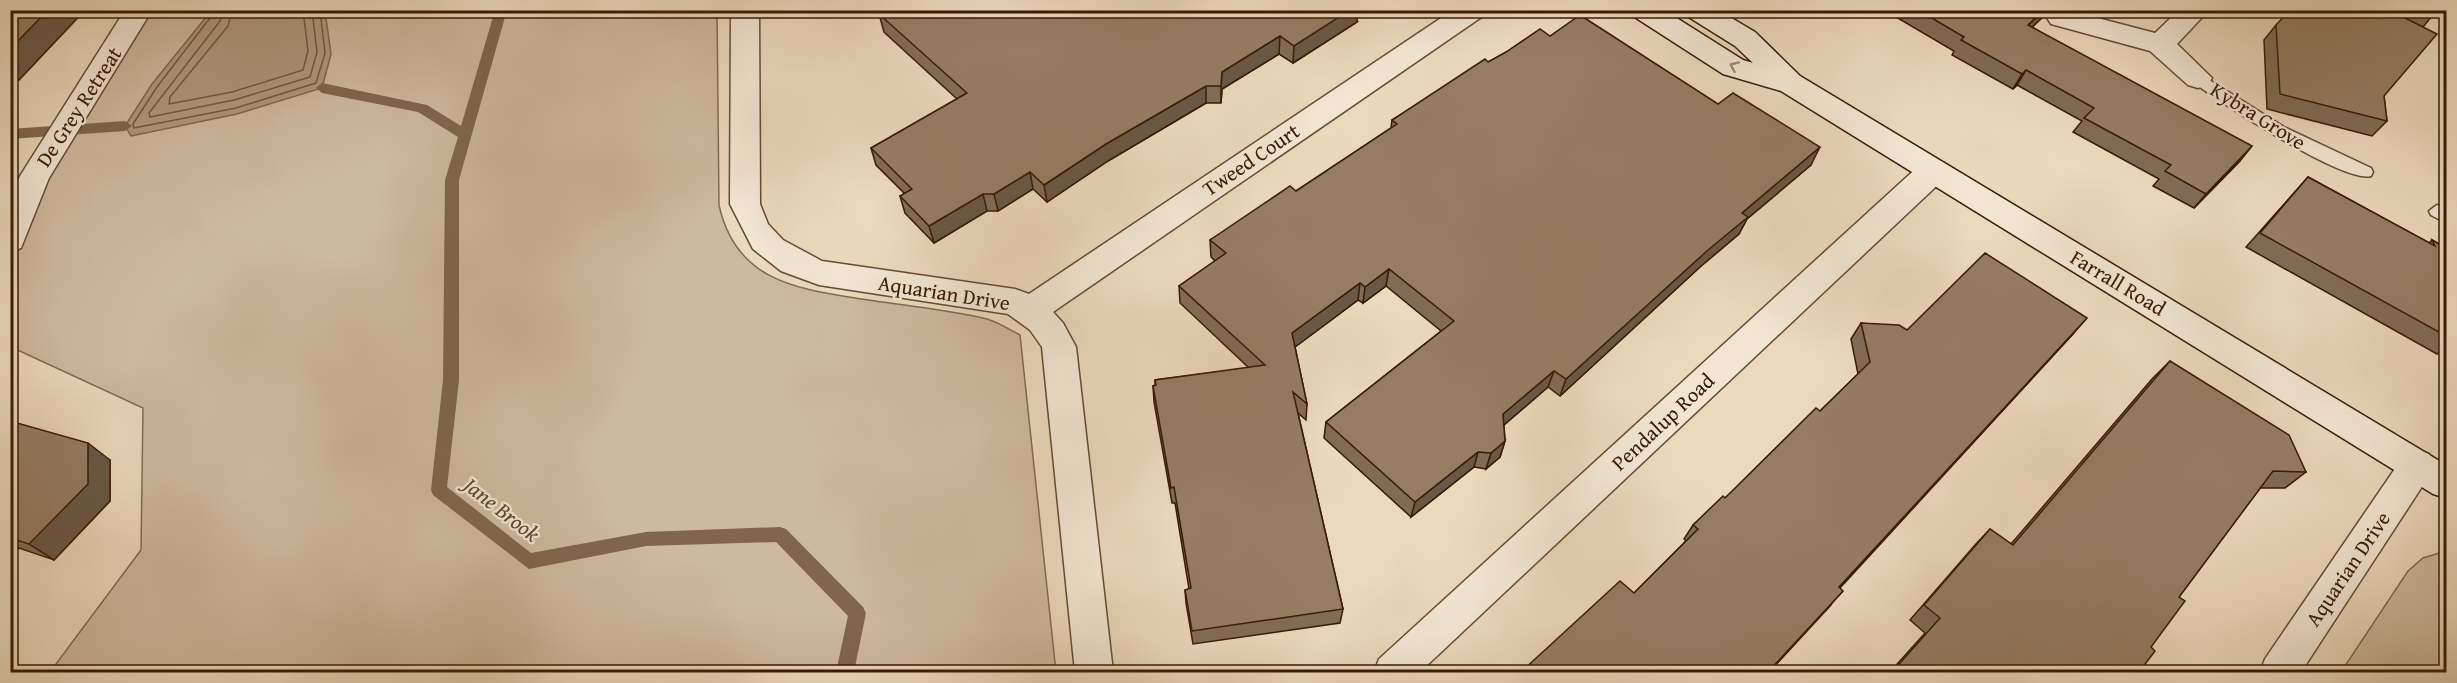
<svg xmlns="http://www.w3.org/2000/svg" width="2457" height="683" viewBox="0 0 2457 683" font-family="'Gentium Book Plus',serif">
  <rect width="100%" height="100%" fill="#ebd9bc"/>
  <filter id="stains"><feTurbulence type="fractalNoise" baseFrequency=".00333" numOctaves="4"/><feColorMatrix values="0 0 0 0 .2 0 0 0 0 .09 0 0 0 0 .02 0 0 0 .5 -.17"/></filter>
  <radialGradient id="worn" r=".72"><stop offset=".6" stop-color="#630" stop-opacity="0"/><stop offset="1" stop-color="#630" stop-opacity=".3"/></radialGradient>
  <g fill="#cdb99d" stroke="#826a50" stroke-width="1.5">
    <path d="M139,11H717L719,205C735,278 791,288 855,298C898,305 944,309 987,319C998,322 1010,330 1020,335L1056,672H50L141,550L143,408L11,347L10,240Z"/>
    <polygon points="2446,551 2446,672 2341,672 2408,571 2423,558"/>
  </g>
  <polygon fill="#ae987d" stroke="#7f664c" stroke-width="1.5" points="211,11 325,11 331,54 322,88 237,114 131,136 125,126 152,84"/>
  <g fill="none" stroke-linecap="round" stroke-linejoin="round">
    <g stroke="#735940" stroke-width="1.5">
      <polyline points="216,10 157,87 133,124 134,128 236,108 316,83 325,53 320,10"/>
      <polyline points="223,10 220,21 149,113 150,117 234,100 310,77 317,52 312,10"/>
      <polyline points="232,10 228,26 170,97 169,104 232,92 303,70 308,51 303,10"/>
    </g>
    <g fill="#7f664c" fill-rule="evenodd">
      <polygon points="495,10 507,10 459,180 459,380 447,487 531,553 646,532 780,527 786,529 863,607 866,613 854,672 836,672 848,616 776,542 646,546 529,569 433,495 431,490 443,380 445,180 458,137 418,112 322,93 316,88 322,83 427,105 461,126"/>
      <polygon points="125,121 132,126 125,131 10,139 10,129"/>
    </g>
    <defs>
      <g id="service">
        <path d="M2198,73L2284,127L2371,168L2373,172L2371,176C2344,184 2218,101 2193,82L2190,78Z"/>
        <polygon points="2437,205 2446,209 2446,223 2431,215 2429,211"/>
      </g>
      <g id="minor">
        <polygon points="125,10 152,10 49,178 21,248 10,252 10,200 20,176"/>
        <polygon points="731,10 759,10 760,204 768,224 783,240 822,261 1015,289 1029,294 1453,10 1486,10 1483,16 1053,312 1063,323 1076,347 1113,672 1075,672 1042,347 1030,330 1008,314 819,285 781,271 753,249 730,204"/>
        <polygon points="2067,10 2155,33 2179,10 2209,10 2177,44 2212,78 2208,85 2198,88 2188,85 2150,51 2051,24 2047,18 2051,12"/>
        <polygon points="1933,160 1944,163 1948,171 1944,179 1420,672 1374,672 1379,659 1922,163"/>
        <polygon points="2417,450 2429,454 2435,465 2429,476 2301,672 2260,672 2265,659 2405,454"/>
      </g>
      <polygon id="secondary" points="1630,10 1664,10 1743,60 1753,63 1735,46 1687,16 1684,10 1718,10 1755,32 1800,76 2446,465 2446,498 2433,494 1781,91 1723,74 1633,16"/>
    </defs>
    <use href="#service" stroke="#654a31" stroke-width="3"/>
    <use href="#minor" stroke="#654a31" stroke-width="3"/>
    <use href="#secondary" stroke="#381a03" stroke-width="3"/>
    <use href="#service" fill="#f2e6d3" fill-rule="evenodd"/>
    <use href="#minor" fill="#f2e6d3" fill-rule="evenodd"/>
    <use href="#secondary" fill="#f2e6d3" fill-rule="evenodd"/>
  </g>
  <g fill="#806c55" stroke="#381a03" stroke-width="1.5">
    <polygon points="10,10 85,10 19,80 10,78"/>
    <polygon points="1884,10 2050,10 2032,27 2240,161 2194,208 2153,186 2159,179 2073,132 2082,121 2017,85 2013,89 1952,55 1954,51"/>
    <polygon points="2434,10 2433,15 2423,27 2384,96 2387,121 2372,136 2267,109 2264,40 2276,25"/>
    <polygon points="879,14 1357,22 1293,63 1279,54 1222,89 1221,103 1206,103 1108,161 1047,202 1033,189 998,211 987,211 934,243 905,213 900,196 905,194 876,165 871,148 957,99 884,32"/>
    <polygon points="1550,36 1811,165 1747,219 1739,234 1700,267 1560,396 1548,387 1504,425 1505,441 1500,457 1486,469 1474,467 1411,517 1324,438 1326,422 1441,331 1386,286 1363,303 1358,300 1295,347 1307,404 1306,420 1298,413 1343,609 1340,623 1193,644 1186,603 1185,590 1189,589 1175,503 1172,503 1154,402 1153,386 1155,385 1155,380 1249,368 1180,303 1179,286 1215,261 1211,257 1210,240 1296,191 1391,128 1392,120 1488,62"/>
    <polygon points="2308,177 2429,243 2432,240 2446,248 2446,346 2437,354 2246,247"/>
    <polygon points="1861,323 1907,330 2073,334 1840,588 1831,605 1769,672 1521,672 1634,593 1686,541 1684,539 1693,525 1725,498 1820,411 1858,374 1851,339"/>
    <polygon points="2170,361 2306,472 2285,488 2260,488 2179,597 2151,647 2139,672 1890,672 1925,633 1910,620 1975,545 1990,529 2011,544 2152,379"/>
    <polygon points="10,421 110,460 110,501 54,560 19,548 10,557"/>
  </g>
  <g fill="#685845" stroke="#381a03" stroke-width="1.5">
    <polygon points="48,10 85,10 19,80 10,71 10,49"/>
    <polygon points="1346,10 1358,10 1357,22 1293,63 1294,46"/>
    <polygon points="2044,10 2050,10 2019,40 2028,25"/>
    <polygon points="1280,36 1279,54 1222,89 1221,103 1221,86 1222,72"/>
    <polygon points="2026,70 2017,85 2013,89 2022,74"/>
    <polygon points="1206,86 1206,103 1108,161 1047,202 1044,185 1106,144"/>
    <polygon points="2252,146 2240,161 2194,208 2206,194"/>
    <polygon points="1820,147 1811,165 1747,219 1739,234 1700,267 1560,396 1566,379 1742,213"/>
    <polygon points="1030,172 1033,189 998,211 994,194"/>
    <polygon points="983,194 987,211 934,243 929,226"/>
    <polygon points="1389,269 1386,286 1363,303 1365,287"/>
    <polygon points="1360,283 1358,300 1291,350 1292,333"/>
    <polygon points="2087,318 2073,334 1827,601 1839,587"/>
    <polygon points="1554,371 1548,387 1498,430 1503,414"/>
    <polygon points="1505,441 1500,457 1486,469 1491,453"/>
    <polygon points="88,443 110,460 110,501 54,560 29,544"/>
    <polygon points="1478,452 1474,467 1411,517 1415,502"/>
    <polygon points="10,542 19,548 10,557"/>
    <polygon points="1843,591 1769,672 1768,672"/>
  </g>
  <g fill="#957d63" stroke="#381a03" stroke-width="1.5">
    <polygon points="10,10 48,10 10,49"/>
    <polygon points="886,10 1350,10 1294,46 1280,36 1222,72 1221,86 1206,86 1106,144 1044,185 1030,172 994,194 983,194 929,226 900,196 912,189 871,148 967,93 879,14"/>
    <polygon points="1918,10 2044,10 2028,25 2252,146 2206,194 2165,171 2171,165 2084,118 2094,108 2026,70 2022,74 1961,40 1964,37"/>
    <polygon points="2290,10 2434,10 2433,15 2395,13 2437,34 2384,96 2387,121 2280,94 2276,25"/>
    <polygon points="1580,15 1718,104 1733,93 1820,147 1742,213 1748,217 1708,250 1566,379 1554,371 1503,414 1505,441 1491,453 1478,452 1415,502 1326,422 1454,321 1389,269 1365,287 1360,283 1292,333 1307,404 1293,392 1343,609 1192,631 1185,590 1191,588 1174,487 1171,488 1153,386 1156,385 1155,380 1265,365 1179,286 1226,253 1210,240 1290,186 1296,191 1397,124 1392,120 1485,59 1488,62 1506,52 1540,29 1550,36"/>
    <polygon points="2308,177 2435,246 2432,240 2446,248 2446,336 2260,233"/>
    <polygon points="1985,253 2087,318 1839,587 1843,591 1768,672 1521,672 1620,581 1634,593 1698,529 1693,525 1723,496 1725,498 1816,408 1820,411 1870,362 1861,323 1899,325 1907,330"/>
    <polygon points="2170,361 2289,435 2306,472 2273,471 2179,597 2185,601 2151,647 2155,651 2139,672 2113,672 2107,668 2104,672 1892,672 1940,618 1924,605 1990,529 2013,545"/>
    <polygon points="10,421 88,443 88,484 29,544 10,538"/>
  </g>
  <defs><path id="oneway-chevron" d="M-2-3.5L2.5 0L-2 3.5" fill="none" stroke-width="1.6" stroke-linecap="round" stroke-linejoin="round" transform="scale(1.5)"/></defs>
  <use stroke="#9e8a75" href="#oneway-chevron" transform="translate(1734 66) rotate(-156)"/>
  <g text-anchor="middle" stroke-width="4.5" stroke-linejoin="round" paint-order="stroke">
    <g font-size="21" fill="#381a03" stroke="#f2e6d3">
      <text transform="translate(79 107) rotate(-57)" y="7">De Grey Retreat</text>
      <text transform="translate(2258 116) rotate(32)" y="7">Kybra Grove</text>
      <text transform="translate(1251 160) rotate(-34)" y="7">Tweed Court</text>
      <text transform="translate(2118 283) rotate(31)" y="7">Farrall Road</text>
      <text transform="translate(944 293) rotate(9)" y="7">Aquarian Drive</text>
      <text transform="translate(1663 422) rotate(-43)" y="7">Pendalup Road</text>
      <text transform="translate(2348 569) rotate(-56)" y="7">Aquarian Drive</text>
    </g>
    <g font-size="22" font-style="italic" fill="#61462e" stroke="#f2e6d3">
      <text transform="translate(502 509) rotate(38)" y="8">Jane Brook</text>
    </g>
  </g>
  <rect width="2457" height="683" fill="none" stroke="#ebd9bc" stroke-width="36"/>
  <rect x="12" y="12" width="2433" height="659" fill="none" stroke="#381a03" stroke-width="3"/>
  <rect x="18" y="18" width="2421" height="647" fill="none" stroke="#381a03" stroke-width="1.5"/>
  <rect width="100%" height="100%" filter="url(#stains)"/>
  <rect width="100%" height="100%" fill="url(#worn)"/>
</svg>
